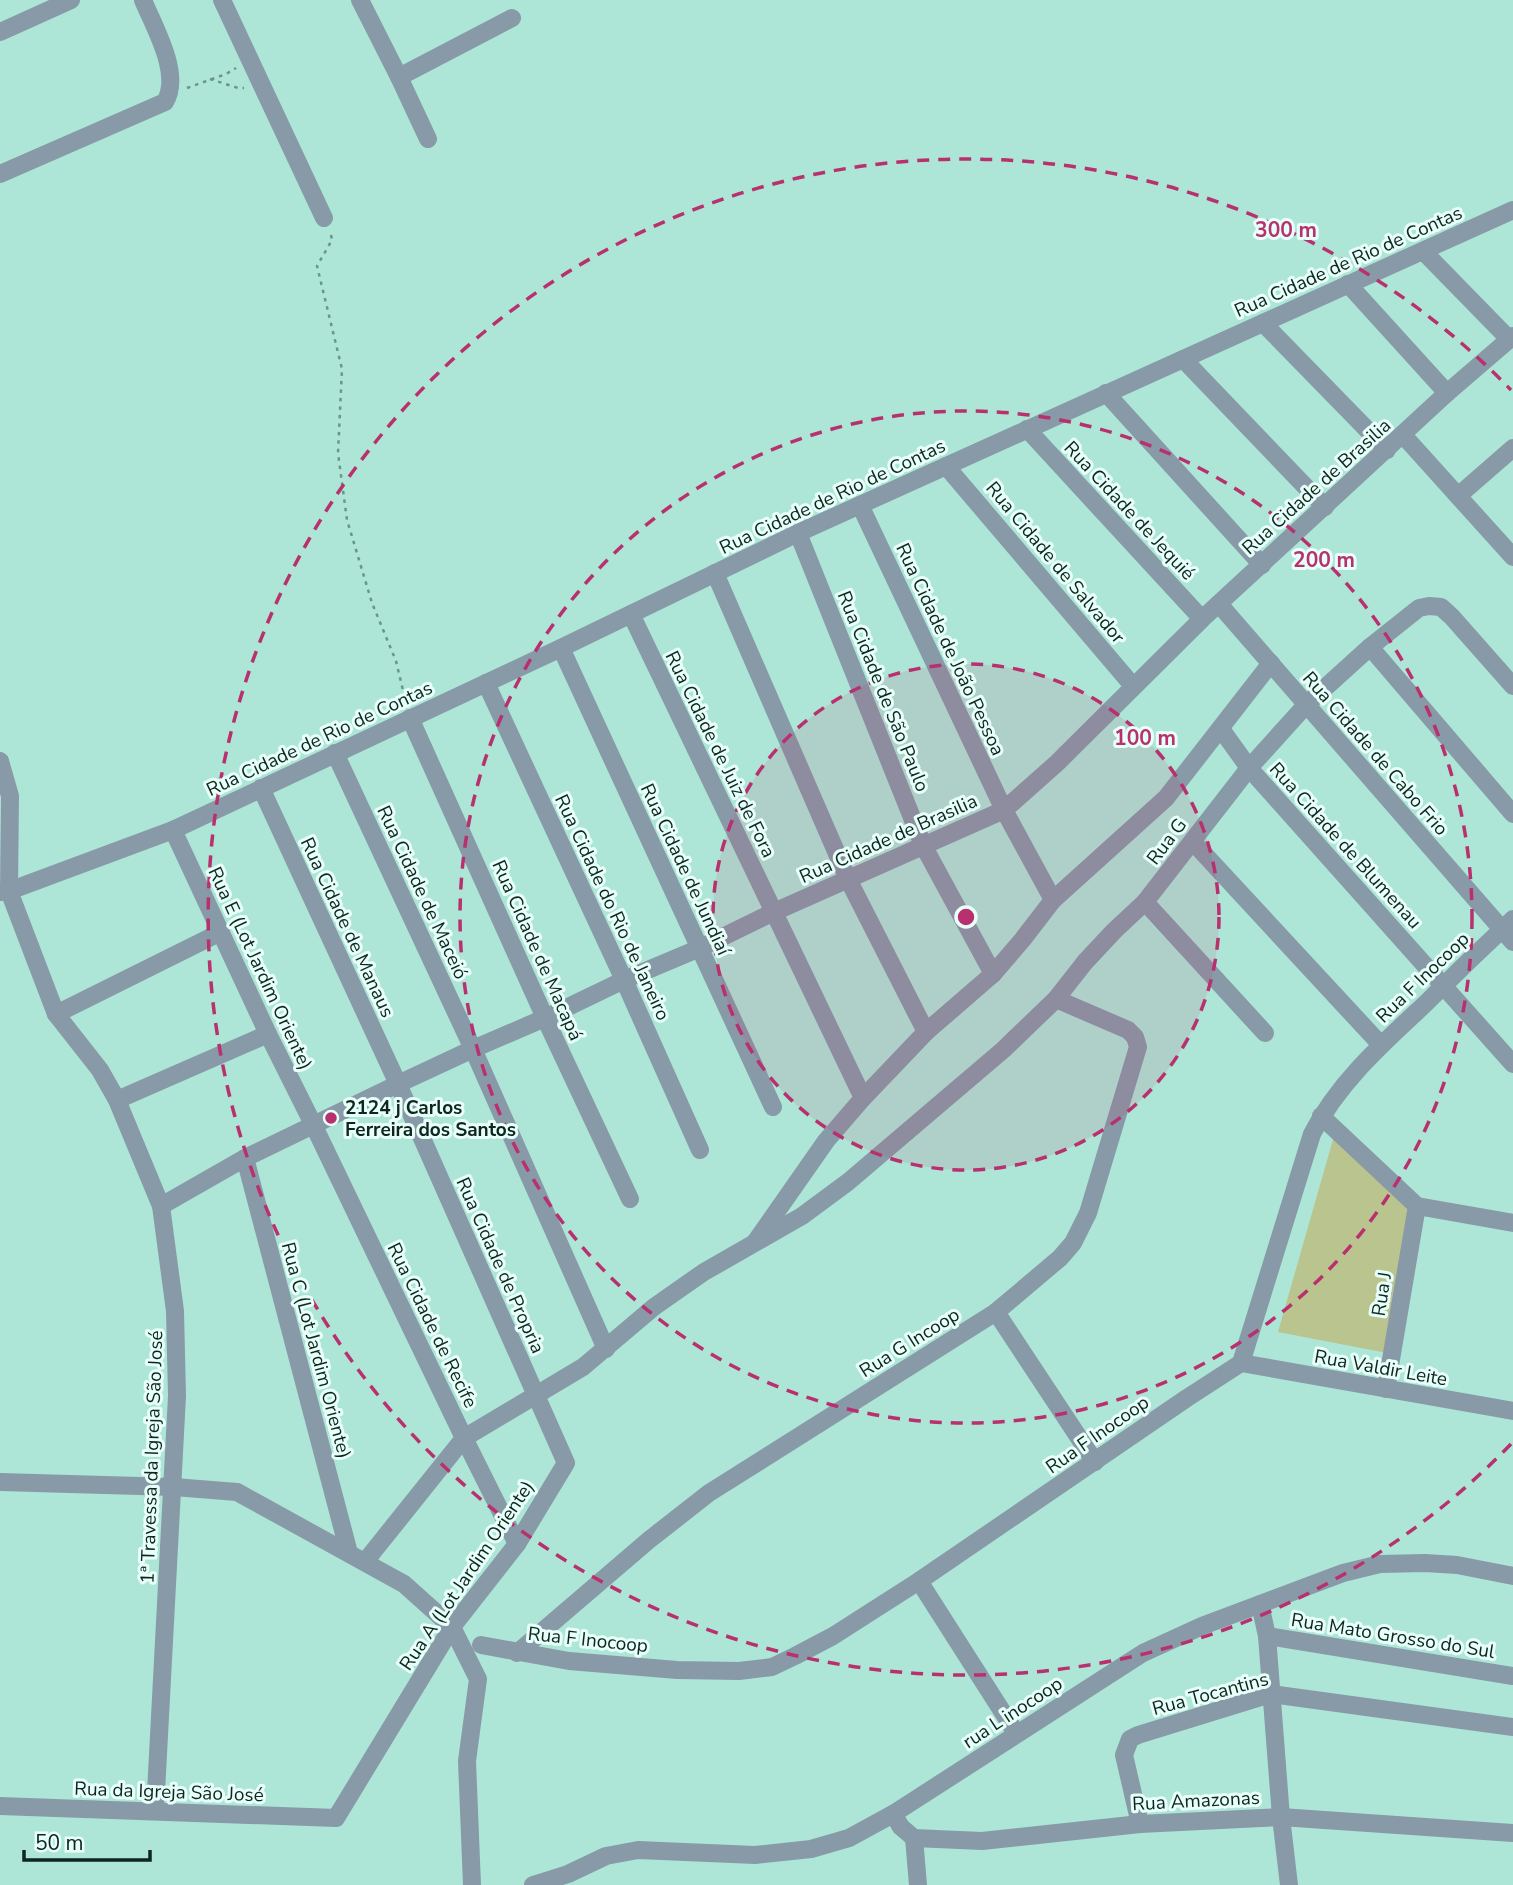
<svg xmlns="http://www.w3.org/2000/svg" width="1513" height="1885" viewBox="0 0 1513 1885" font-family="'Nunito Sans',sans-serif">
  <rect width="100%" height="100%" fill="#ade6d7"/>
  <polygon fill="#b9c48e" points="1334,1136 1413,1204 1387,1353 1278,1332"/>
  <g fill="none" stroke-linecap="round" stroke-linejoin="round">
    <g stroke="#6a958a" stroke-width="2.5" stroke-dasharray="3.5 5" stroke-linecap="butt">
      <polyline points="210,79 238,88 244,88"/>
      <polyline points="187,88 226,74 236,68"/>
      <polyline points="331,235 332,240 317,266 342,369 338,453 347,520 372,603 396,661 406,703"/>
    </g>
    <g stroke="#889aa7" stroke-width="18">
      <polyline points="222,0 324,218"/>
      <polyline points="360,0 399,77 428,139"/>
      <polyline points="0,32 71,0"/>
      <polyline points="399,77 512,18"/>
      <path d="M0,174L165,102C182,74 154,27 143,0"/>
      <polyline points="1423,251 1509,339"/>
      <polyline points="1348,284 1447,393"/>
      <polyline points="1263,323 1387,450"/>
      <polyline points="1183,359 1325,507"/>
      <polyline points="1106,393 1262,565"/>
      <polyline points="1027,429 1202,619"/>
      <polyline points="1403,435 1513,557"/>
      <polyline points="946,466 1133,686"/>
      <polyline points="1458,496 1513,448"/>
      <polyline points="860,505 1004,810 1053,900"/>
      <polyline points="798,533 923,845 993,974"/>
      <polyline points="715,573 848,879 926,1032"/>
      <polyline points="1219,604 1513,942"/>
      <polyline points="631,614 863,1098"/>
      <polyline points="1370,647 1513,814"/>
      <polyline points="561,648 773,1107"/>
      <polyline points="486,683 624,980 700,1150"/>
      <polyline points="410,718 545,1018 630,1199"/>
      <polyline points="1221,729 1249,768 1513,1064"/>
      <polyline points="335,753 473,1049 606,1349"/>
      <polyline points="0,761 10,796 9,891 56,1014 100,1070 117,1100 161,1206 175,1311 177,1396 155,1811"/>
      <polyline points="173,830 268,1034 313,1124 464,1438 517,1544"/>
      <polyline points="1193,842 1381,1045"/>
      <polyline points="0,892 9,891 173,830 561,648 798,533 1513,210"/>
      <polyline points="1145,902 1265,1033"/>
      <polyline points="56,1014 221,932"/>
      <polyline points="117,1100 268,1034"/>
      <polyline points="1321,1116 1417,1206 1513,1223"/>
      <polyline points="245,1158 349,1553"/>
      <polyline points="161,1206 245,1158 398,1084 473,1049 545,1018 624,980 700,948 774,912 1004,810 1057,763 1202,619 1447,393 1513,336"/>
      <polyline points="756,1241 826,1141 863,1098 926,1032 993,974 1023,939 1053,900 1166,798 1271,663"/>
      <polyline points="996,1312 1095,1462"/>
      <polyline points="1241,1363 1513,1411"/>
      <polyline points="1386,1389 1417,1206"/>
      <polyline points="0,1482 174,1487 237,1492 404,1584 452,1627 478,1679 467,1761 472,1885"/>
      <polyline points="368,1558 464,1438 583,1367 654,1307 704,1272 802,1216 848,1182 1003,1050 1056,999 1085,962 1114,931 1145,902 1249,768 1306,705 1370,647 1419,608 1429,606 1441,607 1452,617 1513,686"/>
      <polyline points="919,1581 1016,1733"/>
      <polyline points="1260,1604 1267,1636 1281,1817 1289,1885"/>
      <polyline points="1267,1636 1513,1676"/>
      <path d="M481,1645L569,1661L677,1670L739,1671L772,1667L795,1656L833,1636L919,1581L1187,1398L1241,1363L1312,1134C1338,1083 1382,1044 1424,1005C1453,976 1483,947 1513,919"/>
      <polyline points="517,1653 649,1540 709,1493 996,1312 1060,1258 1073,1243 1088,1213 1138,1047 1135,1037 1128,1030 1056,999"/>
      <polyline points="0,1806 336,1818 452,1627 517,1544 566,1463 398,1084 261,788"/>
      <polyline points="893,1814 901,1827 914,1838 982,1841 1140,1824 1281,1817 1513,1833"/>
      <polyline points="1140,1824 1124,1755 1130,1739 1138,1735 1271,1694 1513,1727"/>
      <polyline points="914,1838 918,1885"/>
      <polyline points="533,1885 568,1874 606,1856 638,1850 755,1855 811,1849 849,1838 893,1814 1143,1653 1202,1626 1343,1573 1380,1564 1425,1563 1457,1565 1513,1576"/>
    </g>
  </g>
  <circle cx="966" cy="917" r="253" fill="#b9306e" fill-opacity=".12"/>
  <g fill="none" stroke="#b9306e" stroke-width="3.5" stroke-dasharray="12 9">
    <circle cx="966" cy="917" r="253"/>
    <circle cx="966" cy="917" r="506"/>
    <path d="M1511 1444A758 758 0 1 1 1511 390"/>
  </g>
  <circle fill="#b9306e" stroke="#e8fff9" stroke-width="2.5" cx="331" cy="1118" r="7"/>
  <g text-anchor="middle" stroke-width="6" stroke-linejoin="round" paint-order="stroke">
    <g font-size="19" fill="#0e2520" stroke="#e8fff9">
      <text transform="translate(1348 261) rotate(-24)" y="7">Rua Cidade de Rio de Contas</text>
      <text transform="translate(1316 486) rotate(-42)" y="7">Rua Cidade de Brasilia</text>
      <text transform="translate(832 496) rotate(-25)" y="7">Rua Cidade de Rio de Contas</text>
      <text transform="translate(1130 510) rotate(47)" y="7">Rua Cidade de Jequié</text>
      <text transform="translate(1056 562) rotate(50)" y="7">Rua Cidade de Salvador</text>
      <text transform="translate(951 649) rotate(65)" y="7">Rua Cidade de João Pessoa</text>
      <text transform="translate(884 691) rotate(68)" y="7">Rua Cidade de São Paulo</text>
      <text transform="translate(319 738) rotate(-25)" y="7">Rua Cidade de Rio de Contas</text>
      <text transform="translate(1376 753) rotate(49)" y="7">Rua Cidade de Cabo Frio</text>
      <text transform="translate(721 754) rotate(64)" y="7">Rua Cidade de Juiz de Fora</text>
      <text transform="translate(888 838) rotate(-24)" y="7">Rua Cidade de Brasilia</text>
      <text transform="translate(1166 841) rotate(-53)" y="7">Rua G</text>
      <text transform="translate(1346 845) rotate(48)" y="7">Rua Cidade de Blumenau</text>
      <text transform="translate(686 869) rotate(65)" y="7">Rua Cidade de Jundiaí</text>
      <text transform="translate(423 892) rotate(65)" y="7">Rua Cidade de Maceió</text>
      <text transform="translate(613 907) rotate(65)" y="7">Rua Cidade do Rio de Janeiro</text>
      <text transform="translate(348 927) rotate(65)" y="7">Rua Cidade de Manaus</text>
      <text transform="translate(538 950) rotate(66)" y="7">Rua Cidade de Macapá</text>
      <text transform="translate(261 968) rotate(65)" y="7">Rua E (Lot Jardim Oriente)</text>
      <text transform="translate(1422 977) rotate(-44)" y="7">Rua F Inocoop</text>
      <text transform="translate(501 1265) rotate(66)" y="7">Rua Cidade de Propria</text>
      <text transform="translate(1381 1294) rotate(-81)" y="7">Rua J</text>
      <text transform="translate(433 1325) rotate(64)" y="7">Rua Cidade de Recife</text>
      <text transform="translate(909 1342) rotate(-32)" y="7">Rua G Incoop</text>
      <text transform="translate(317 1350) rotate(75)" y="7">Rua C (Lot Jardim Oriente)</text>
      <text transform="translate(1381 1367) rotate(10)" y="7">Rua Valdir Leite</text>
      <text transform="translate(1097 1434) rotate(-35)" y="7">Rua F Inocoop</text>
      <text transform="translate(151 1457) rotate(-88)" y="7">1ª Travessa da Igreja São José</text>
      <text transform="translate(466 1575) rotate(-56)" y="7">Rua A (Lot Jardim Oriente)</text>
      <text transform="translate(1393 1635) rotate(9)" y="7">Rua Mato Grosso do Sul</text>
      <text transform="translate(588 1639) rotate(6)" y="7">Rua F Inocoop</text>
      <text transform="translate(1210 1693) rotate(-15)" y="7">Rua Tocantins</text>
      <text transform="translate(1012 1712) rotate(-33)" y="7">rua L inocoop</text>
      <text transform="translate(169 1791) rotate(2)" y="7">Rua da Igreja São José</text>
      <text transform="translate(1196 1800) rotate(-3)" y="7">Rua Amazonas</text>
    </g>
    <g font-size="19" font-weight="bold" fill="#0e2520" stroke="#e8fff9" text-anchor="start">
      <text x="345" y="1114">2124 j Carlos<tspan x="345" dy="22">Ferreira dos Santos</tspan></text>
    </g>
  </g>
  <circle cx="966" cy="917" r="10" fill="#b9306e" stroke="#e8fff9" stroke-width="3.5"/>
  <g font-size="21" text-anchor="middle" font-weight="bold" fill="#b9306e" stroke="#e8fff9" stroke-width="6" stroke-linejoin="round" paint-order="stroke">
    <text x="1286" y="237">300 m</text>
    <text x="1324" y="567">200 m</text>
    <text x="1145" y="745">100 m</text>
  </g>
  <path d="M24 1850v10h126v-10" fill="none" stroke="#0e2520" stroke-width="3.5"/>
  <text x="35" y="1850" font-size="21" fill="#0e2520" stroke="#e8fff9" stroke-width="5" paint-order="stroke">50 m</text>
</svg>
